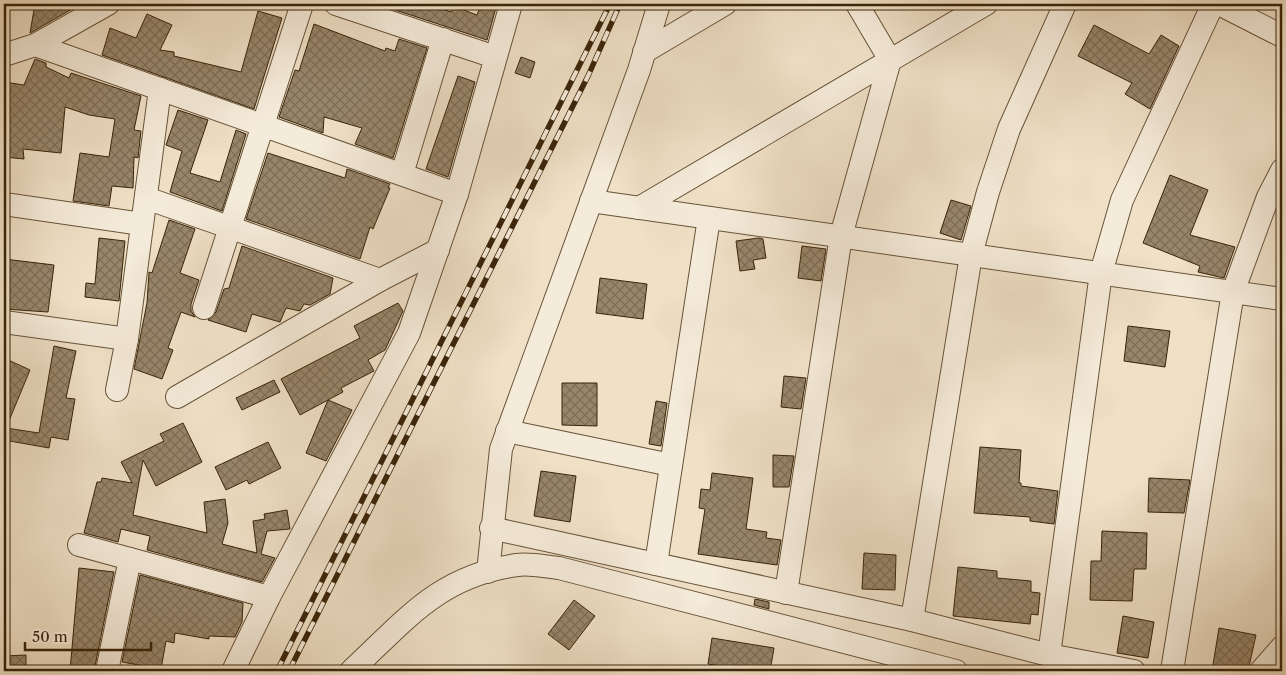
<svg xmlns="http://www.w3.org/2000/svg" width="1286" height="675" viewBox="0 0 1286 675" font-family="'Libre Caslon Text',serif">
  <defs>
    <pattern id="building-cross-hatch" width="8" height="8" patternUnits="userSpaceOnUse" patternTransform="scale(1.25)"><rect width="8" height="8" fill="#98866b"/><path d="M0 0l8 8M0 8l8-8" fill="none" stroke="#7d6d56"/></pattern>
  </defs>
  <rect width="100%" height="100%" fill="#efe0c6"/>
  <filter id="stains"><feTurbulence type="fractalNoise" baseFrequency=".004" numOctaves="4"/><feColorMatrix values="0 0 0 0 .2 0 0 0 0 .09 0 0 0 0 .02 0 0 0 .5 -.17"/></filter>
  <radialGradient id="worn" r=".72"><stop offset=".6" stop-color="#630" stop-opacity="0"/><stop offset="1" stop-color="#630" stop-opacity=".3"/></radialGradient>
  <g fill="url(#building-cross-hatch)" stroke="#3a2408">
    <polygon points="35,4 73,4 72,9 30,33"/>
    <polygon points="377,4 426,4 451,12 453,6 477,15 481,4 497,4 487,40"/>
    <polygon points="258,11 282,18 254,109 102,55 110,28 136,38 147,14 172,25 160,50 174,52 174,56 241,72"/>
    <polygon points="314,24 385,51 386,48 395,51 399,39 427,48 393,158 355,144 362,128 324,117 323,133 279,117 295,70 299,71"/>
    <polygon points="1094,25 1149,54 1161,35 1179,46 1150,109 1125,94 1132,83 1078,56"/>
    <polygon points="521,57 535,62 530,78 515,73"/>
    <polygon points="35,59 46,63 46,67 69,78 71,73 141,96 134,130 141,131 138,158 134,157 133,188 112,186 109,206 73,201 80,153 109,157 115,119 89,115 65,107 61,153 23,149 24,159 4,157 4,82 24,85"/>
    <polygon points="458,76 475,82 448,177 426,169"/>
    <polygon points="178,110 208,120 190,173 220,182 236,130 246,134 222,211 170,192 182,151 166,145"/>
    <polygon points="268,153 345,178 347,169 390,184 388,187 390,188 373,229 370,227 360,259 246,219"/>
    <polygon points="1170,175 1208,190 1190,235 1235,247 1224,278 1198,272 1200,266 1143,243"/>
    <polygon points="951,200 971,206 961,240 940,233"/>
    <polygon points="169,220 195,229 180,273 199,280 191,304 191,311 195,317 181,312 168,348 173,350 162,379 134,369 147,303 149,272 152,273"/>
    <polygon points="99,238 125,241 119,301 85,297 86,283 95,284"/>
    <polygon points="759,238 763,239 766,258 753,260 755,269 740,271 736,241"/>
    <polygon points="242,246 333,278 330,294 310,305 304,304 300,311 286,308 280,322 252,314 246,332 208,320 216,312 224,289 229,288"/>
    <polygon points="802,246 826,249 821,281 798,278"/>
    <polygon points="4,259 54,265 48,312 4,309"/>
    <polygon points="600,278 647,284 643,319 596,313"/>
    <polygon points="398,303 403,311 385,350 368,360 374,371 341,388 343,392 300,415 281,379 360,338 354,326"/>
    <polygon points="1128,326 1170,331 1165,367 1124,361"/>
    <polygon points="54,346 76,351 66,398 75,399 68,440 51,437 49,448 4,440 4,358 30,370 6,428 39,433"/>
    <polygon points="784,376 806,378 801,409 781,407"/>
    <polygon points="274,380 280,392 242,410 236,398"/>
    <polygon points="562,383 597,383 597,426 562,425"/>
    <polygon points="328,400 352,410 326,461 306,453"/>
    <polygon points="656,401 667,403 661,446 649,444"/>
    <polygon points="183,423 202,462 156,486 143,460 133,515 207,533 204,502 225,499 228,523 222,544 257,553 253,521 265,519 264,514 287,510 290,529 267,531 261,554 275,558 262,582 147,550 150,536 121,529 118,542 84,533 97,482 101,482 102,478 132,483 121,462 164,441 160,434"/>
    <polygon points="268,442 281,468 249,484 247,480 226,490 215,467"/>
    <polygon points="980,447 1021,450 1019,483 1021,483 1021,486 1058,491 1054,524 1030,521 1030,517 974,513"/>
    <polygon points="773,455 794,456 789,487 773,487"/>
    <polygon points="541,471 576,476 570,522 534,516"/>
    <polygon points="712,473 753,478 746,529 767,532 766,538 781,540 777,565 698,554 705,509 699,508 701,489 710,490"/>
    <polygon points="1149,478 1190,480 1184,513 1148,512"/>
    <polygon points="1102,531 1147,533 1146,569 1134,569 1132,601 1090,600 1091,561 1101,561"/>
    <polygon points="864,553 896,555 895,590 862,589"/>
    <polygon points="958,567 997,571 997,578 1031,581 1031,592 1040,593 1038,615 1031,614 1030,624 953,616"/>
    <polygon points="79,568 114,572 94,671 70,671"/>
    <polygon points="140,575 243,603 242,622 235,637 209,636 209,639 175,633 174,643 166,641 161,669 122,662"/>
    <polygon points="755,599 769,602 769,609 754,605"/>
    <polygon points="574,600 595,616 569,650 548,634"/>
    <polygon points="1123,616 1154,622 1148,658 1117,653"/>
    <polygon points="1219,628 1256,635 1248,671 1232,669 1231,671 1212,671"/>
    <polygon points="712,638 774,648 770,671 752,671 708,664"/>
    <polygon points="26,655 26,671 4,671 4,656"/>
  </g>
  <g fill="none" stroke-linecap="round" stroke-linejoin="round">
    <defs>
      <g id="minor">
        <polyline points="336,4 495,57"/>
        <polyline points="1219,4 1282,36"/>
        <polyline points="35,45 457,194"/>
        <polyline points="644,52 725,4"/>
        <polyline points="4,55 35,45 108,4"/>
        <polyline points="402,174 443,39"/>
        <polyline points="146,198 380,280"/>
        <polyline points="591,201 1282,299"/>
        <polyline points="4,204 142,224"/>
        <polyline points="639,208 986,4"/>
        <polyline points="204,308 302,4"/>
        <polyline points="4,322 127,339"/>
        <polyline points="117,390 127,339 160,89"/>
        <polyline points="177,397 380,280 438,250"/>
        <polyline points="507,431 671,465"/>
        <polyline points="491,528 912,620 1049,655 1134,671"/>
        <polyline points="79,545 269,597"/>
        <polyline points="656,564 709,218"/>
        <polyline points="488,572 501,449 639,70 659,4"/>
        <polyline points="786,593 841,236 890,60 857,4"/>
        <polyline points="912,620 971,255 988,192 1009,129 1065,4"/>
        <polyline points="1049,655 1101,273 1122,200 1213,4"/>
        <polyline points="107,671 130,559"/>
        <polyline points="233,671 269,597 409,333 457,194 511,4"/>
        <path d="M351,671C405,621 438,576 517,565C530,563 546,567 559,568L956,671"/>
        <polyline points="1172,671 1233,292 1268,197 1282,170"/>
        <polyline points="1261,671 1282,647"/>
      </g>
    </defs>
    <use href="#minor" stroke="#675338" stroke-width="24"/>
    <use href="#minor" stroke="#f5ebda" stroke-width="22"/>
    <defs>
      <g id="rail">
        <polyline points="277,671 610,4"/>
        <polyline points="289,671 588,76 620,4"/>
      </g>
    </defs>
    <use href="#rail" stroke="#3a2408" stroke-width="5.5"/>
    <use href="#rail" stroke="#f5ebda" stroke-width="4" stroke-dasharray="11" stroke-linecap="butt"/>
  </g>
  <rect width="1286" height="675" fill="none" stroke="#efe0c6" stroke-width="20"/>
  <rect x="5" y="5" width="1276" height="665" fill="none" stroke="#3a2408" stroke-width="2.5"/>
  <rect x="10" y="10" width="1266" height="655" fill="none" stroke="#3a2408"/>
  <path d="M25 642v8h126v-8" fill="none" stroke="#3a2408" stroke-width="2.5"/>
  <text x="32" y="642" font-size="15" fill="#3a2408" stroke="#f5ebda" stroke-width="4" paint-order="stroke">50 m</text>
  <rect width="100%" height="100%" filter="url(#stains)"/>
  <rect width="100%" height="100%" fill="url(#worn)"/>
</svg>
